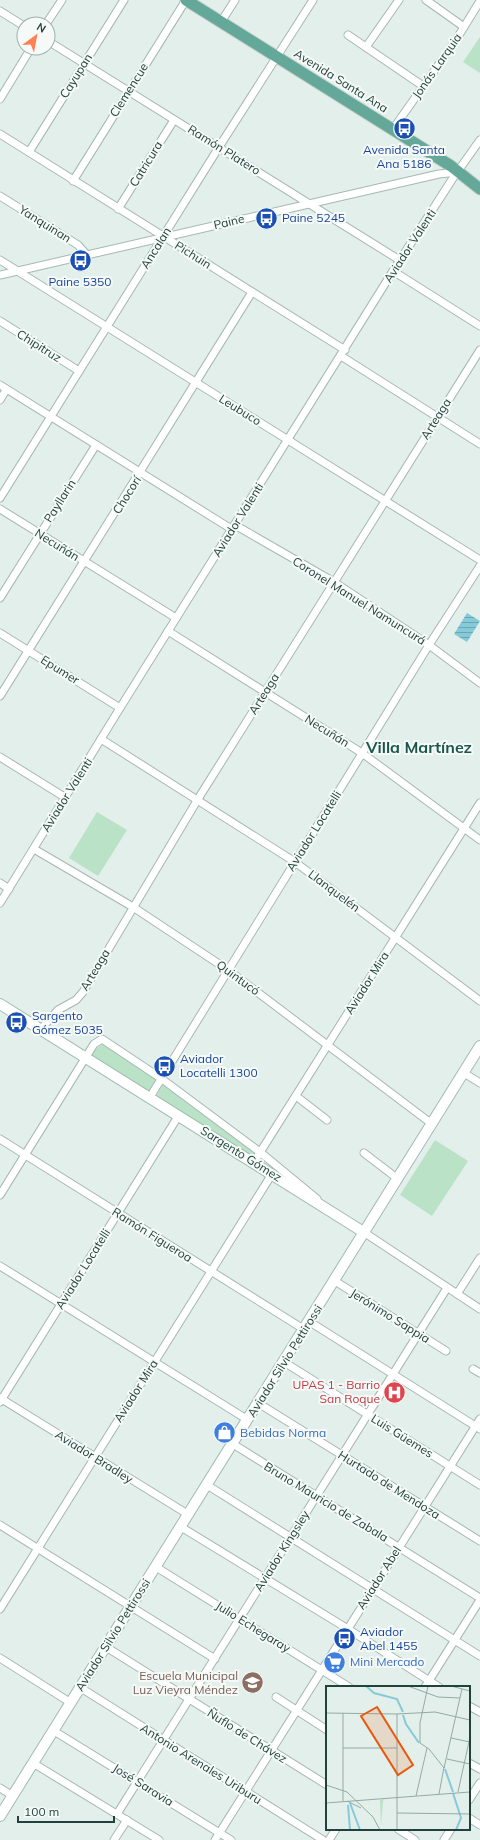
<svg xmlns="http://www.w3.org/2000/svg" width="480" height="1840" viewBox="0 0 480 1840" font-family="Mulish,sans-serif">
  <defs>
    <pattern id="water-rules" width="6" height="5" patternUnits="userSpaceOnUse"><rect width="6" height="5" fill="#86cad9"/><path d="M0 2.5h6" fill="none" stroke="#6da6b1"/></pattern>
  </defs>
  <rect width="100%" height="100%" fill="#e3efea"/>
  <g fill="#bae2c6">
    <polygon points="480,37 480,73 463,62"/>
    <polygon points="97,812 127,830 98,876 69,858"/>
    <polygon points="101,1045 105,1045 158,1080 149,1092 90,1054"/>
    <polygon points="163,1084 257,1153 252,1158 156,1097"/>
    <polygon points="435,1140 468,1161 432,1216 400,1195"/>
  </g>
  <polygon fill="url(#water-rules)" points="467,613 480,621 467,642 454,634"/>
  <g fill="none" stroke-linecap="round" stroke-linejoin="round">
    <defs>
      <g id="minor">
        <polyline points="426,0 464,27"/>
        <polyline points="0,11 24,26"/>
        <polyline points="221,22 235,0"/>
        <polyline points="46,24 62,0"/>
        <polyline points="348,35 423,86"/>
        <polyline points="48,41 401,261"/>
        <polyline points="366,47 399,0"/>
        <polyline points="0,99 31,48"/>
        <polyline points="393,129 456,40 480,1"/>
        <polyline points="0,134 345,350"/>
        <polyline points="29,152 124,0"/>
        <polyline points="73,181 186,0"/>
        <polyline points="0,196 78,245 87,255"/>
        <polyline points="118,209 174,120"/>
        <polyline points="0,260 480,560"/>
        <polyline points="393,271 480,326"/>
        <polyline points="0,275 439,174 458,172"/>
        <polyline points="0,321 79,371"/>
        <polyline points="341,356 480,444"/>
        <polyline points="0,385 233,530"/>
        <polyline points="0,400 6,390"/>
        <polyline points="0,498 219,147 313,0"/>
        <polyline points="0,509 176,618"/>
        <polyline points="235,525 334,582 429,645 480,683"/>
        <polyline points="0,598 96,445"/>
        <polyline points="168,631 362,753 480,840"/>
        <polyline points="0,633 120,708"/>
        <polyline points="0,696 252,292"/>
        <polyline points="101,739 295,862 480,1001"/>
        <polyline points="0,757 66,798"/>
        <polyline points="34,849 133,907 228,970 432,1124"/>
        <polyline points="0,883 9,889"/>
        <polyline points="0,903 120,708 393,271 453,178 480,140"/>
        <polyline points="41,1029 58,1010 76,1000 83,992 198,799 480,350"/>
        <polyline points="464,1073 480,1083"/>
        <polyline points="296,1096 327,1120"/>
        <polyline points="150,1097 429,645 480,566"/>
        <polyline points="0,1139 305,1330"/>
        <polyline points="364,1153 398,1179"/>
        <polyline points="254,1162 480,803"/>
        <polyline points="0,1195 94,1044 102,1039 162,1079 260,1152 317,1199"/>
        <polyline points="365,1233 480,1309"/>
        <polyline points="0,1266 248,1420"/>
        <polyline points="335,1281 446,1351"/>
        <polyline points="457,1294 480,1258"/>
        <polyline points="310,1322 480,1429"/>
        <polyline points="284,1362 480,1485"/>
        <polyline points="473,1369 480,1373"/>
        <polyline points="0,1398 189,1515"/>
        <polyline points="0,1402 179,1115"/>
        <polyline points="258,1403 480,1541"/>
        <polyline points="233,1444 480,1598"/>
        <polyline points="207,1485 480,1656"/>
        <polyline points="0,1525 215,1659"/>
        <polyline points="181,1527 348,1629 439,1687"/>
        <polyline points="156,1567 349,1687"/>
        <polyline points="0,1609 272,1174"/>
        <polyline points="106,1647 327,1785"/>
        <polyline points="0,1658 71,1703"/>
        <polyline points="425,1687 480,1600"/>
        <polyline points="81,1688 323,1840"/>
        <polyline points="276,1697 327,1730"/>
        <polyline points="469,1706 480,1712"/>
        <polyline points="54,1731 231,1840"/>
        <polyline points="33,1763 159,1840"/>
        <polyline points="469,1763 480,1769"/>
        <polyline points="0,1788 13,1796"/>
        <polyline points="469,1800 480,1783"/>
        <polyline points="117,1814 447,1288"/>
        <polyline points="469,1818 480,1825"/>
        <polyline points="398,1829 415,1840"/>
        <polyline points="114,1840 127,1820"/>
        <polyline points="215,1840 480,1419"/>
        <polyline points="329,1840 336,1829"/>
        <polyline points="444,1840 451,1829"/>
      </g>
      <g id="secondary">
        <polyline points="0,1004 365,1233"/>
        <polyline points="0,1816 480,1046"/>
      </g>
      <polyline id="primary" points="186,0 451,166 480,189"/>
    </defs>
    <use href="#minor" stroke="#a5b8b2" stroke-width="9"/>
    <use href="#secondary" stroke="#a0bbb3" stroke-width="12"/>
    <use href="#primary" stroke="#c1cac8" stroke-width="13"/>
    <use href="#minor" stroke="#fff" stroke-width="7"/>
    <use href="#secondary" stroke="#fff" stroke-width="10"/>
    <use href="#primary" stroke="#63a898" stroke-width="11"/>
  </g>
  <defs>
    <symbol id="bus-disc" viewBox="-11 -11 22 22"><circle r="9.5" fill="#1a4fb4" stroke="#f5faf8"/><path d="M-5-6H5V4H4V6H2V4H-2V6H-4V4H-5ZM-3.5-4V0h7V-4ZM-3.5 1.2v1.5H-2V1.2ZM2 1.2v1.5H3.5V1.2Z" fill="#fff"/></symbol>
    <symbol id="hospital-disc" viewBox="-11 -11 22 22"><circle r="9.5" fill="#e0444e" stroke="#f5faf8"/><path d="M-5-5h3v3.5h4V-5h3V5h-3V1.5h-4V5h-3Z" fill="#fff"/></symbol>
    <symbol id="shop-disc" viewBox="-11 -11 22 22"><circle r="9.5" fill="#3f7fe0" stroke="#f5faf8"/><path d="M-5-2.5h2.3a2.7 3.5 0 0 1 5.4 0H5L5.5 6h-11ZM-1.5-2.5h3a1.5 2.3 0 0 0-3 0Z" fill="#fff"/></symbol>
    <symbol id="supermarket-disc" viewBox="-11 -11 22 22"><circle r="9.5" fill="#3f7fe0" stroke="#f5faf8"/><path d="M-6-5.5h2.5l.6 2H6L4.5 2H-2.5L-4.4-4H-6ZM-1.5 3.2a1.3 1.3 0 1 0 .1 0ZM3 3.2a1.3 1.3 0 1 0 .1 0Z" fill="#fff"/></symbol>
    <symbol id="school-disc" viewBox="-11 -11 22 22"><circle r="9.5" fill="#8d6e63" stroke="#f5faf8"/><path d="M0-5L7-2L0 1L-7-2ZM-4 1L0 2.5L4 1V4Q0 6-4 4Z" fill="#fff"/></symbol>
  </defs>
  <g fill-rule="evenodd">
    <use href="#bus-disc" x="392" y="116" width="25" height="25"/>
    <use href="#bus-disc" x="254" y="206" width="25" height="25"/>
    <use href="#bus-disc" x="68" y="248" width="25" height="25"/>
    <use href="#bus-disc" x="4" y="1010" width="25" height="25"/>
    <use href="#bus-disc" x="152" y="1054" width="25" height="25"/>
    <use href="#hospital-disc" x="382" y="1380" width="25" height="25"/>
    <use href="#shop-disc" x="212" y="1420" width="25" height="25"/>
    <use href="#bus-disc" x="332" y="1626" width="25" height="25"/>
    <use href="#supermarket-disc" x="322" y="1650" width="25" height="25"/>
    <use href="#school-disc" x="240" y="1670" width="25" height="25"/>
  </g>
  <g text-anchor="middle" stroke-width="4" stroke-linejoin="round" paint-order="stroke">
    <g font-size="12" fill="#21423a" stroke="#f5faf8">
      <text transform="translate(437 66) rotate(-55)" y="4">Jonás Larquia</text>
      <text transform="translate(76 76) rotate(-58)" y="4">Cayupan</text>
      <text transform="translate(341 81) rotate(32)" y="4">Avenida Santa Ana</text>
      <text transform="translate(129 90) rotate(-58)" y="4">Clemencue</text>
      <text transform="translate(224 150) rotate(32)" y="4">Ramón Platero</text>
      <text transform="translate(146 164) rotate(-58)" y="4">Catricura</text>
      <text transform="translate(229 222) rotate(-13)" y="4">Paine</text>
      <text transform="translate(45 224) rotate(32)" y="4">Yanquinan</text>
      <text transform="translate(410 246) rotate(-57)" y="4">Aviador Valenti</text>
      <text transform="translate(156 248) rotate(-58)" y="4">Ancalan</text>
      <text transform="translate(193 255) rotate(32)" y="4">Pichuin</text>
      <text transform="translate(39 346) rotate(32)" y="4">Chipitruz</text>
      <text transform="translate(240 410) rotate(32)" y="4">Leubuco</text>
      <text transform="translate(436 419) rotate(-58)" y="4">Arteaga</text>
      <text transform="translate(127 495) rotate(-58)" y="4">Chocorí</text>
      <text transform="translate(60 501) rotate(-58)" y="4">Payllarin</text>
      <text transform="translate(238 520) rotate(-58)" y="4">Aviador Valenti</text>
      <text transform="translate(57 545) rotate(32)" y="4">Necuñán</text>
      <text transform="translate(359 601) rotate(32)" y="4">Coronel Manuel Namuncurá</text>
      <text transform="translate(60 670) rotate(32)" y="4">Epumer</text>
      <text transform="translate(264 694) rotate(-58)" y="4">Arteaga</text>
      <text transform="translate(327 731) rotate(32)" y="4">Necuñán</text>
      <text transform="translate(67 795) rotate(-58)" y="4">Aviador Valenti</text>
      <text transform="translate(314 831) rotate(-58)" y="4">Aviador Locatelli</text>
      <text transform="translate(334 891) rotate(37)" y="4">Llanquelén</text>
      <text transform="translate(95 970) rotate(-59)" y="4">Arteaga</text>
      <text transform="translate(238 978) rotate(36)" y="4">Quintucó</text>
      <text transform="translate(367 983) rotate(-58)" y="4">Aviador Mira</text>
      <text transform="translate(241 1154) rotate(32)" y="4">Sargento Gómez</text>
      <text transform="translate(152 1235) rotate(32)" y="4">Ramón Figueroa</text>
      <text transform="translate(83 1269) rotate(-58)" y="4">Aviador Locatelli</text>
      <text transform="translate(390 1316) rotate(32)" y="4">Jerónimo Sappia</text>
      <text transform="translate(285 1361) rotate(-58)" y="4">Aviador Silvio Pettirossi</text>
      <text transform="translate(136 1391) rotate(-58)" y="4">Aviador Mira</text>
      <text transform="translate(402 1436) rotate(32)" y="4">Luis Güemes</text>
      <text transform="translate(94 1457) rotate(32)" y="4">Aviador Bradley</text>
      <text transform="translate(389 1485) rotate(32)" y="4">Hurtado de Mendoza</text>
      <text transform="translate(326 1502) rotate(31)" y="4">Bruno Mauricio de Zabala</text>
      <text transform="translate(282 1551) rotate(-58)" y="4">Aviador Kingsley</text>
      <text transform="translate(379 1578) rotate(-58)" y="4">Aviador Abel</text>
      <text transform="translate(253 1627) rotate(32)" y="4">Julio Echegaray</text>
      <text transform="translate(113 1635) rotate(-58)" y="4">Aviador Silvio Pettirossi</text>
      <text transform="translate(247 1736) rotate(32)" y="4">Ñuflo de Chávez</text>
      <text transform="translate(201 1764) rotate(32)" y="4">Antonio Arenales Uriburu</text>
      <text transform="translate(143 1785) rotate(32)" y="4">José Saravia</text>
    </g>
    <g font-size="12" fill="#164399" stroke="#f5faf8" text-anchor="start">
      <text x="404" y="154" text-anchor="middle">Avenida Santa<tspan x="404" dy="14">Ana 5186</tspan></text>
      <text x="282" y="222">Paine 5245</text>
      <text x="80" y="286" text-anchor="middle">Paine 5350</text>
      <text x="32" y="1020">Sargento<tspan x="32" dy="14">Gómez 5035</tspan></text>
      <text x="180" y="1063">Aviador<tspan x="180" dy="14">Locatelli 1300</tspan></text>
      <text x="360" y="1636">Aviador<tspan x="360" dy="14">Abel 1455</tspan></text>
    </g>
    <g font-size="12" fill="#be3a42" stroke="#f5faf8" text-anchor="end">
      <text x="380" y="1389">UPAS 1 - Barrio<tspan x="380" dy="14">San Roque</tspan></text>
    </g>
    <g font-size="12" fill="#366cbe" stroke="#f5faf8" text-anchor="start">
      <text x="240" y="1437">Bebidas Norma</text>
      <text x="350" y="1666">Mini Mercado</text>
    </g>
    <g font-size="12" fill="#785e54" stroke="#f5faf8" text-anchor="end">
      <text x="238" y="1680">Escuela Municipal<tspan x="238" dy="14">Luz Vieyra Méndez</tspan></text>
    </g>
    <g font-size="16" font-weight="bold" fill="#1a574a" stroke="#f5faf8">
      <text x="419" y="753">Villa Martínez</text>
    </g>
  </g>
  <g transform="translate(326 1686)">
    <rect width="144" height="144" fill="#e3efea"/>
    <path d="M59,113L57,115L55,140L54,114Z" fill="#bae2c6"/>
    <path fill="none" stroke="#86cad9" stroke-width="2" d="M40,0L48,7L71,13L77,26M77,29L80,38L93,57M119,83L127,106M127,107L135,132L130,144M24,117L34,144M22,119L24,144"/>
    <path fill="none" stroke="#95aaa4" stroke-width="1" d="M82,0L112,11L134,12M102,0L94,37V57L103,63L118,82M125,0L144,5M0,27L71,28L109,26L144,34M71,28V144M125,52L144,56M17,62H71M121,73L144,78M118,82L136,3M0,99L21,106L47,131L54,144M132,106L144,51M113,108L118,81M90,110L101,62M17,115V27M21,115L35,122M0,117L144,106M71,127L144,128"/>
    <path fill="#e8590c" fill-opacity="0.15" stroke="#e8590c" stroke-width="2" d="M51,21L87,79L72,89L35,30Z"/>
    <rect width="144" height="144" fill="none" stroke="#21423a" stroke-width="2"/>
  </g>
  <g transform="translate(36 36) rotate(32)"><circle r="19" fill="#f5faf8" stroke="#a0b0ac"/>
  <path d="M0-3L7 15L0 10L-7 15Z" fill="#ff8051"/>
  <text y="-6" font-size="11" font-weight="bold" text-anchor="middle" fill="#21423a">N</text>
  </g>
  <path d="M18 1816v6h96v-6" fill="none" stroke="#21423a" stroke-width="2"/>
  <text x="24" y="1816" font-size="12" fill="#21423a" stroke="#f5faf8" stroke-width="3" paint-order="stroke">100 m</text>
</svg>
